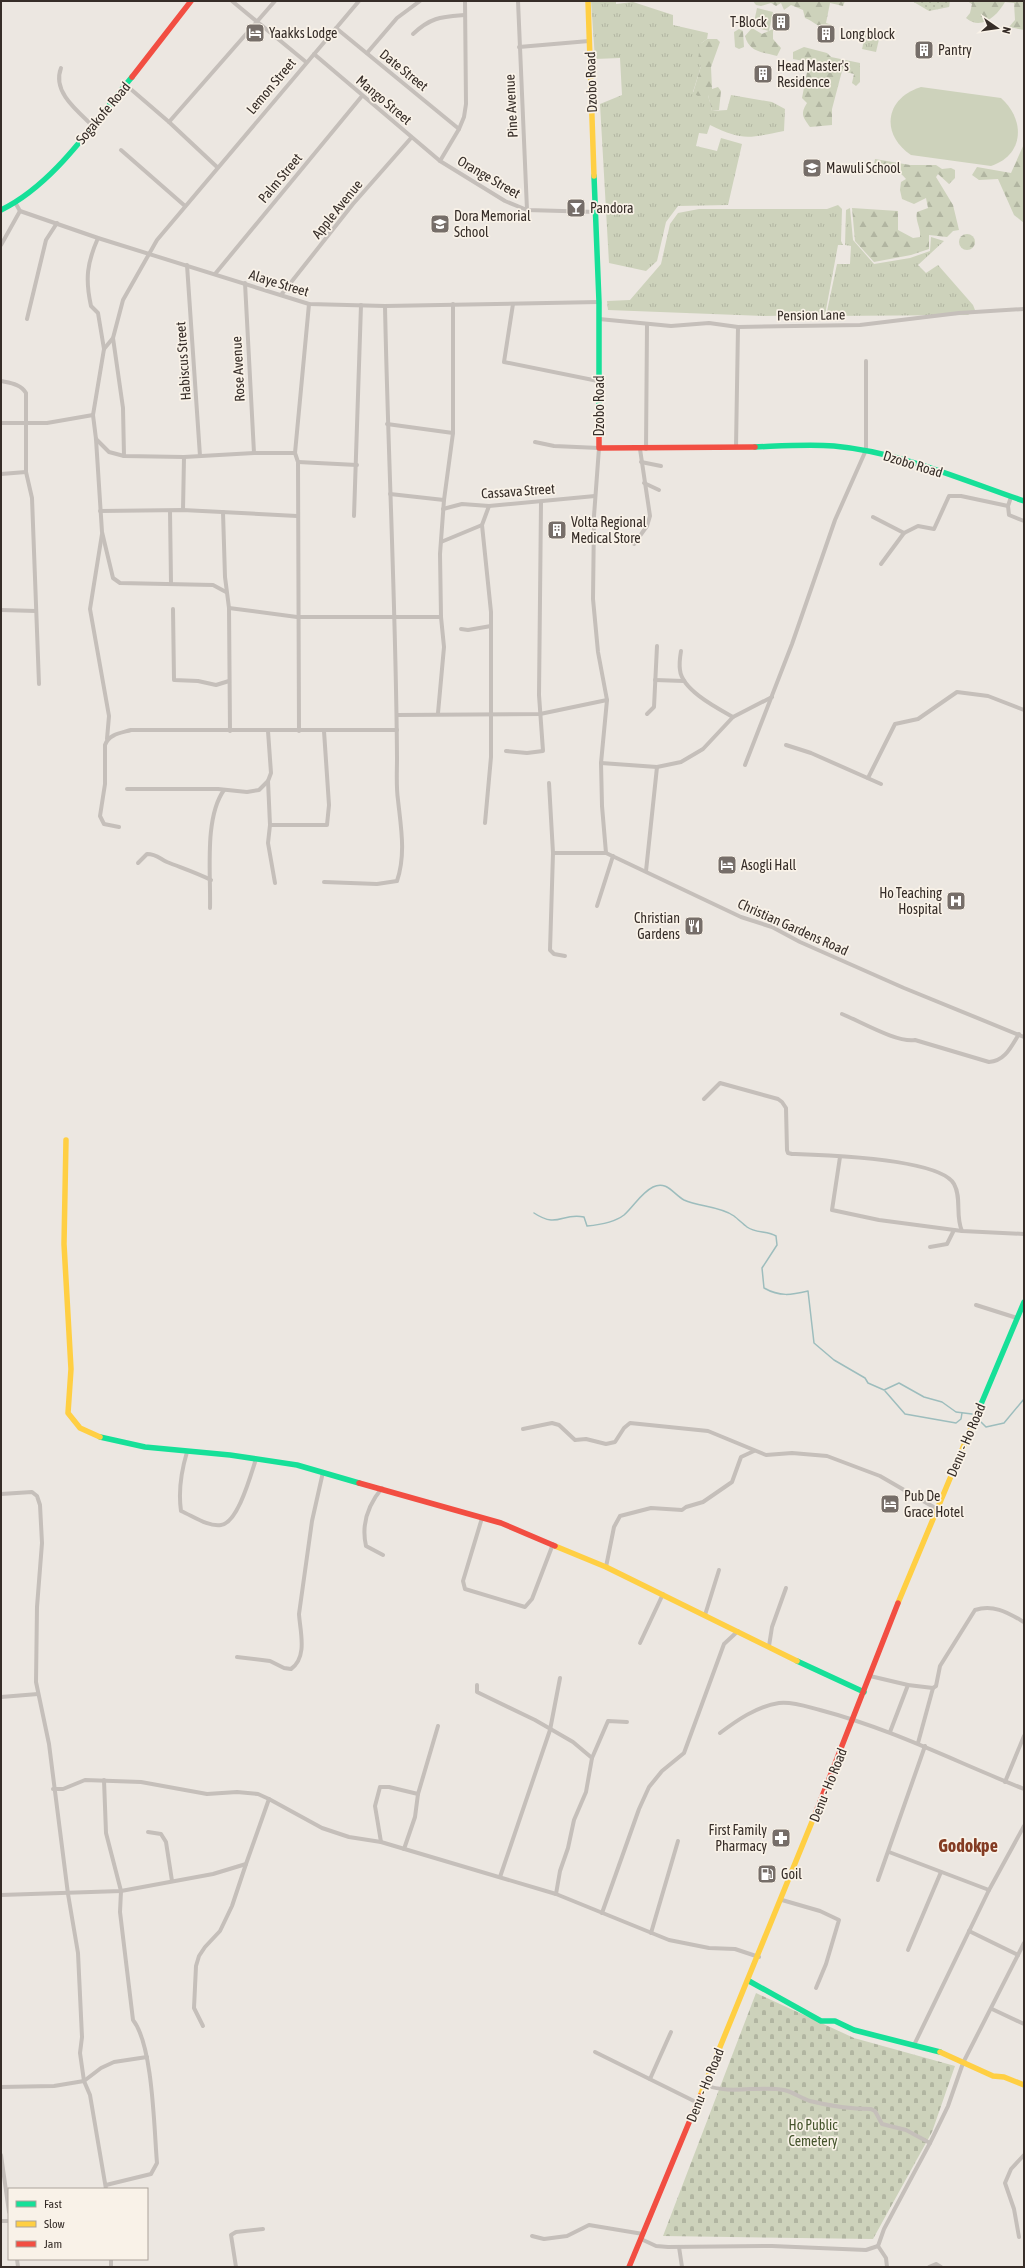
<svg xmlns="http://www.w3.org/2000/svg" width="1025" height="2268" viewBox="0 0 1025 2268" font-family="'Asap Condensed',sans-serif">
  <defs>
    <pattern id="grass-tufts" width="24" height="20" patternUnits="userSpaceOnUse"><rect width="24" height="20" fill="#cdd2bb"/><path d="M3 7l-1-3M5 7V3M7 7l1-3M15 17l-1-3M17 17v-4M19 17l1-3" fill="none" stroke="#b1b5a1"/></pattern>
    <pattern id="forest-firs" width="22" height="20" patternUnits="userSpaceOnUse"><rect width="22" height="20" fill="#cdd2bb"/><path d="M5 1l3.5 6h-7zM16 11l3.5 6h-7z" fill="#b1b5a1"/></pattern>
    <pattern id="cemetery-stones" width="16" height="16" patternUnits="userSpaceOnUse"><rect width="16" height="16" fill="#cdd2bb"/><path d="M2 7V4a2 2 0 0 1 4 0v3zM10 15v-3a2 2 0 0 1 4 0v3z" fill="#b1b5a1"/></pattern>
    <pattern id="park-dots" width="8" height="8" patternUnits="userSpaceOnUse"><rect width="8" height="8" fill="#cdd2bb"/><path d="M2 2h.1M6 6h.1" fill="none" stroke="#b1b5a1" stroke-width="1.8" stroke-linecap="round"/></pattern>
  </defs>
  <rect width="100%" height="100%" fill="#ece7e1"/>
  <g fill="url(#grass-tufts)">
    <path d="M591,1H616V4L633,2L673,15V25L708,33L707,39L700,44L701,66L693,92L708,95L712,111L727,110L731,95L772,102L785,109L784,131C748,138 743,141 710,125L707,134L699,133L696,146L717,151L721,138L742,144L728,205L678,206L666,222L657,261L646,271L609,263L600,104L622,95L620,58L595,59Z"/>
    <polygon points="866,32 880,35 876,52 862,49"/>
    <polygon points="838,205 842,209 841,241 843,245 838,245 825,315 764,316 608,310 607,301 630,300 661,264 670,224 678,213 699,209 827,209"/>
    <polygon points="850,208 853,240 874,264 910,258 930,251 931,237 944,241 918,265 926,273 938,265 973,305 975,310 968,315 826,316 837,264 850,264 851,246 845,245 846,210"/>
  </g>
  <g fill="url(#forest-firs)">
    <path d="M753,1H845L843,6L830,3L826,23L832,25L831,29C821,30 815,22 805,18L803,10L791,5L784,10L781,3L776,6L771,3L761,6L756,5Z"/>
    <path d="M967,1H1024V30L1009,27L1015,20L1014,3L1005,2C997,16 981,31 966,18L970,13L972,4Z"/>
    <path d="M752,28L762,34L773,29V39L781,48L777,56C762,52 749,52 745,36Z"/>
    <polygon points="739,29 743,31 744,47 739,49 735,47 734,32"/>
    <polygon points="707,39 717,39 720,42 711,67 712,89 718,87 721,91 719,110 712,111 708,95 698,96 693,93 701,66 698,61 700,44"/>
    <path d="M804,47L827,53L831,57L860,63V82L856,86L852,83L854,74L842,71L832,109V125L810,127C803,117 800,114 807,103L802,98L809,62L793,59V52Z"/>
    <polygon points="1024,144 1024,223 1014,215 998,179 979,180 972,175 977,167 1011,173"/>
    <path d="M875,159L910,165H936L942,169L951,168L955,170V178L949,184L938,174L936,177L953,205L959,230L953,231L947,237L929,235V249L911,255L874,262L855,241L852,208L898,211V230L913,238L920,237C921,227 915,222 917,212L928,208L926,198L914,204L902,199L900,190L901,182L906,179C896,167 889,169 876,174L873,169Z"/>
    <circle cx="967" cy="242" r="8"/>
  </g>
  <polygon fill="url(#cemetery-stones)" points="756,1993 854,2038 955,2066 932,2132 873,2239 663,2236"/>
  <polygon fill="url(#park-dots)" points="912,1 950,1 949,7 929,11"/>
  <g fill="#cdd2bb">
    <polygon points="757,8 773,12 769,31 753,27"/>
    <path d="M921,87L1001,98C1025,119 1025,155 991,166L911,155C880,134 885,98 921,87Z"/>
  </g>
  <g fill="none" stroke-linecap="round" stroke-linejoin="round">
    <g stroke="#9dbdbd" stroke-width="1.5">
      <path d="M534,1213C558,1229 562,1212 584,1217L587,1226C598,1225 615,1222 624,1215C634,1206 641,1193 653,1187C667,1180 674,1195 684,1200C699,1207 720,1206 734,1216C738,1219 743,1224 747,1227C755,1233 768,1231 776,1236L777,1245L762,1268L764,1288C780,1297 791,1295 808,1291L814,1343L834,1360L865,1378L868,1383L884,1390L899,1383L924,1397L942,1402L956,1412L972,1414"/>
      <polyline points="885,1391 905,1414 956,1423 961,1419 962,1413"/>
      <polyline points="979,1420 986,1427 1004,1423 1024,1399"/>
    </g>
    <g stroke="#c5bfba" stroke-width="4">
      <polyline points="232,1 306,62"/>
      <polyline points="465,1 466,104 464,117 459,129 440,161 505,201 527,210 597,212"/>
      <polyline points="518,1 527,210"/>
      <polyline points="336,28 459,129"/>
      <path d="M413,34C431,17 441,17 465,15"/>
      <polyline points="519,47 589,41"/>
      <polyline points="367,53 397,18 420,1"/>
      <polyline points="314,54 440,161"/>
      <path d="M61,68C52,91 76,110 92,125"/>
      <polyline points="126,85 169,122 217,167"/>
      <polyline points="169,122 275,1"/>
      <polyline points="121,150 185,206"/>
      <polyline points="16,204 20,211 98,238 309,304 385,306 599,302"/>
      <path d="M98,238C87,263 85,279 91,306L98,313L104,349"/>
      <polyline points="1,245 20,211"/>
      <polyline points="187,265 200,456"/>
      <polyline points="215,274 362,96"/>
      <polyline points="245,283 254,453"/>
      <polyline points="281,295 353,204 411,138"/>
      <polyline points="513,304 504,362 598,381"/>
      <polyline points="27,319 46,240 57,223"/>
      <polyline points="599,319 671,326 709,323 738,327 860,325 959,313 1024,309"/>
      <polyline points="113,338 104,349 93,415 96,439 102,532 113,578 120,583 213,585 226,592"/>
      <path d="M1,381C10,383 21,384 26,393V472L32,498L39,684"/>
      <polyline points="1,423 47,423 93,415"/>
      <polyline points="387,424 453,433"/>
      <polyline points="96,439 109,452 124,456 184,457 254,453 295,453"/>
      <polyline points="535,442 554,446 599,448 594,516 593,599 598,652 607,700 601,763 602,806 606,853"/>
      <polyline points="736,447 738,327"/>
      <polyline points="646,449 647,325"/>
      <polyline points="124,456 123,408 113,338 123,300 157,240 359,1"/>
      <polyline points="298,462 357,465"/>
      <polyline points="641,462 661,466"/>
      <polyline points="1,474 26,472"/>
      <polyline points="644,483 659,490"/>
      <polyline points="390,494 444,500"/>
      <polyline points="1011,497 1008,506 1009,515 1024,521"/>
      <polyline points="443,509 462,504 489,506 595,496"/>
      <polyline points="183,510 184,457"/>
      <polyline points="100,511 183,510 297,516"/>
      <polyline points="170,511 171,583"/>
      <polyline points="223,512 225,577 229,608 230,731"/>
      <polyline points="354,516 361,305"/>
      <polyline points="873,517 904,533 918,526 934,529 949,496 961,496 1008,506"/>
      <polyline points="102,534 90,609 109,716 107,739"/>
      <polyline points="441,542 482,525"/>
      <polyline points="634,544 647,526 650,516 640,449"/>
      <polyline points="881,564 904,533"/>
      <polyline points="229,608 297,617 441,617"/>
      <polyline points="173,609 174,680 198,681 216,685 229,681"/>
      <polyline points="1,610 36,611"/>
      <polyline points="461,629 468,630 491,626"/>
      <path d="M681,651C680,657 679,664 680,670C682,690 717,708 733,717"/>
      <polyline points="655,680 684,681"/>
      <polyline points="438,713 444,647 441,617 440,554 444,500 453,433 453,304"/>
      <polyline points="647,714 654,707 657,646"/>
      <polyline points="397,715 540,714 607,700"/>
      <polyline points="268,731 271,773 268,781 270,825 268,843 275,883"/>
      <polyline points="299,731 298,462 295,453 309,304"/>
      <polyline points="786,745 811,753 881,784"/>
      <polyline points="506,751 527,753 543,751 539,695 541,503"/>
      <polyline points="601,763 657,767 681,762 703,749 733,717 772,697"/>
      <polyline points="745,765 792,644 835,520 866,450 866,361"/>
      <polyline points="868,778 895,724 918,719 957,692 988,696 1024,710"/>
      <polyline points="549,783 553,853 550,950 554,954 565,956"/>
      <polyline points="127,789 218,789 247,792 259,790 268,781"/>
      <polyline points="485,823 491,757 491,612 482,525 489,506"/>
      <polyline points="270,825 327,825 329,805 324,731"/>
      <path d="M119,827L104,824L100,816L105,784V745C109,734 121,733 131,730H397"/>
      <polyline points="553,853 606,853 741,917 772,927 800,942 904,988 1024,1037"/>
      <path d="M138,863L147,854C156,854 159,858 167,862C182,868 197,873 211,880"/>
      <polyline points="646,871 657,767"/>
      <path d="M324,882L377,884L397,881C406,854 401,828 398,800C396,787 397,772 397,758C396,607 388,457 385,306"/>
      <polyline points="597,906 613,856"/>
      <path d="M210,908C211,874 204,818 224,790"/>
      <path d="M842,1014C860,1021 897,1043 915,1040L989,1062C1005,1061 1011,1047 1019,1034"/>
      <path d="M704,1099L720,1083L778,1099L782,1102L786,1108L787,1150L788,1153L792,1154C821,1155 939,1158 954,1184C962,1198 955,1216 962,1231"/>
      <polyline points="840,1157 832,1210 879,1220 962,1231 1024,1234"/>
      <polyline points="930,1247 947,1244 954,1230"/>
      <polyline points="976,1305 1017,1318"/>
      <polyline points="523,1429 552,1423 559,1425 575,1440 586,1439 606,1444 615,1442 624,1428 630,1423 708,1431 766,1455 792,1453 827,1456 880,1476 937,1509"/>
      <path d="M187,1452C181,1472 178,1490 181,1511C193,1516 208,1527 221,1525C238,1523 251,1474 256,1459"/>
      <path d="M382,1488C368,1505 361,1524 366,1546L383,1555"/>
      <polyline points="1,1494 32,1492 37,1496 40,1505 42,1543 37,1607 36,1682 49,1744 68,1894 78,1953 82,2037 80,2053 84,2081 90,2095 106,2189"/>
      <polyline points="482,1518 463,1581 465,1589 525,1607 532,1599 553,1544"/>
      <polyline points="606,1567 614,1527 620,1516 651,1508 682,1510 686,1507 703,1502 732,1482 741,1457 754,1451"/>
      <polyline points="705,1615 719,1570"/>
      <polyline points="640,1643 663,1594"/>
      <polyline points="769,1646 772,1627 786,1588"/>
      <path d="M237,1657L270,1661L284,1668L291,1669C308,1657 300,1631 299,1614L312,1521L323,1472"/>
      <path d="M870,1676L908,1685L933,1688L936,1686L940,1666L975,1610C994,1604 1008,1613 1024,1622"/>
      <polyline points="477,1685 477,1692 535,1720 573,1742 592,1758 586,1792 574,1820 568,1848 560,1871 556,1894"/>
      <polyline points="1,1697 38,1694"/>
      <polyline points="890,1732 908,1685"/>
      <path d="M720,1733C736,1721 757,1706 779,1703C792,1701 808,1707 820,1710C892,1729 956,1762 1024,1789"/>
      <polyline points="918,1743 933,1688"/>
      <polyline points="592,1758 608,1721 627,1722"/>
      <path d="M104,1780L106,1833L121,1891L120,1912L133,2020C153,2045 154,2129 157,2163L151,2174L106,2185"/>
      <polyline points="1005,1782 1024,1736"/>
      <polyline points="53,1789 63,1789 85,1780 141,1782 207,1794 237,1792 258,1794 269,1799"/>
      <polyline points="148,1832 161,1834 166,1842 172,1881"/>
      <polyline points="381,1842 375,1806 380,1787 389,1787 418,1794"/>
      <polyline points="404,1849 415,1817 418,1794 438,1726"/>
      <polyline points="889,1852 989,1890"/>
      <polyline points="500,1877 550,1730 560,1678"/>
      <polyline points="878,1880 925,1746"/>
      <polyline points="1,1895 121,1891 213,1874 246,1864 269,1799 322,1828 349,1837 381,1842 556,1894 669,1940 709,1948 735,1949 759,1957"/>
      <polyline points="782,1900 820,1911 839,1920 826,1964 816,1988"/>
      <polyline points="602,1913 639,1809 649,1787 662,1771 684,1753 724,1644 738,1631"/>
      <polyline points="969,1931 1018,1955"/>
      <polyline points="651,1933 678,1841"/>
      <polyline points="908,1950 941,1872"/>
      <polyline points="992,2009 1024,2024"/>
      <polyline points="203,2026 194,2008 196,1966 199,1956 205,1947 220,1931 232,1906 246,1864"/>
      <polyline points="914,2045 989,1890 1024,1826"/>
      <polyline points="595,2052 698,2103"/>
      <polyline points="650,2079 671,2032"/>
      <path d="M705,2085C731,2095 758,2085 784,2090C793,2092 801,2098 810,2101C830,2106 850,2109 871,2109L875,2111L882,2124L906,2130L930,2143"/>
      <polyline points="1,2087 54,2086 84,2081 101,2068 114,2062 147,2057"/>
      <polyline points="1,2155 9,2212"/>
      <polyline points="1,2221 9,2221"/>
      <polyline points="532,2236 544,2239 567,2236 589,2225 643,2234"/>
      <polyline points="1019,2237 1014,2209 1005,2183 1011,2169 1024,2155"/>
      <polyline points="641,2239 656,2246 668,2247 772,2246 866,2250 878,2246"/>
      <polyline points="679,2247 682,2267"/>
      <polyline points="17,2259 18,2267"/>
      <polyline points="111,2259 111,2267"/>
      <polyline points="236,2267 231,2235 236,2232 263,2229"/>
      <polyline points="887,2267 886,2258 878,2246 884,2229 930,2143 948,2106 963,2063 1024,1943"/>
      <polyline points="929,2267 936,2264 941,2267"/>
    </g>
    <g stroke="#16e098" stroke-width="5.5">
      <polyline points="594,176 599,302 599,411"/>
      <path d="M1,210C55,184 94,122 132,77"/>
      <path d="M755,447C781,446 808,444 834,446C900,452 962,480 1024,501"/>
      <polyline points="979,1409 1024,1302"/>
      <polyline points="100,1437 145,1447 230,1455 297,1465 359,1483"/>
      <polyline points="797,1661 864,1692"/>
      <polyline points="749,1981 821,2021 835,2021 854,2030 940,2052"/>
    </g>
    <g stroke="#ffcf43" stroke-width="5.5">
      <polyline points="588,1 594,176"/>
      <polyline points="66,1140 64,1244 71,1369 68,1413 80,1428 100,1437"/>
      <polyline points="555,1546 606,1567 797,1661"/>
      <polyline points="898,1603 979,1409"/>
      <polyline points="940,2052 993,2076 1004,2077 1024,2085"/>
      <polyline points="700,2096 816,1812"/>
    </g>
    <g stroke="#f24e42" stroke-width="5.5">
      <polyline points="132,77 191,1"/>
      <polyline points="599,411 599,448 755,447"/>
      <polyline points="359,1483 501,1523 555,1546"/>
      <polyline points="816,1812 898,1603"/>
      <polyline points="629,2267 700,2096"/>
    </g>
  </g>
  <defs>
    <symbol id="building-square" viewBox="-11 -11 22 22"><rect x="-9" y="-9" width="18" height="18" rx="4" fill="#766e69" stroke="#f9f2e8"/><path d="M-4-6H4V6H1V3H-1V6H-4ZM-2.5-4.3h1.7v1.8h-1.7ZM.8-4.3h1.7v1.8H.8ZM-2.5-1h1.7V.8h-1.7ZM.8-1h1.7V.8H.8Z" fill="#fff"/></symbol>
    <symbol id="hotel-square" viewBox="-11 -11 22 22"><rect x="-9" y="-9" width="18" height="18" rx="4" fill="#766e69" stroke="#f9f2e8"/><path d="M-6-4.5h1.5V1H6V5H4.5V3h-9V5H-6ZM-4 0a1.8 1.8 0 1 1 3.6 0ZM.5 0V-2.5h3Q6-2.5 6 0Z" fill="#fff"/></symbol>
    <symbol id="school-square" viewBox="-11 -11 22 22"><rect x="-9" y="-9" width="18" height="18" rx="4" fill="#766e69" stroke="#f9f2e8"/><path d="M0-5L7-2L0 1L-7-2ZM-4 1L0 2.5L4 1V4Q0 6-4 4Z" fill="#fff"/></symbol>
    <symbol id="bar-square" viewBox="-11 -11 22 22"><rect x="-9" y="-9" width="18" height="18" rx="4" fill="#766e69" stroke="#f9f2e8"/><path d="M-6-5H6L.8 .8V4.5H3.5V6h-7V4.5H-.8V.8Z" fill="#fff"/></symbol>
    <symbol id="hospital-square" viewBox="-11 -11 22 22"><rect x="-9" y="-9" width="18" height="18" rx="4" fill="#766e69" stroke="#f9f2e8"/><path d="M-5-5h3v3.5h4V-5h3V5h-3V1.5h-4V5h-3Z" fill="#fff"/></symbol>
    <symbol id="restaurant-square" viewBox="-11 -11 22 22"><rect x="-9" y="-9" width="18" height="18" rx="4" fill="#766e69" stroke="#f9f2e8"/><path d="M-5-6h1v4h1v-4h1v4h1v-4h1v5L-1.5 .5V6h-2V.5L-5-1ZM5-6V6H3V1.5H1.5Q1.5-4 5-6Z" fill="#fff"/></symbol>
    <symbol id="pharmacy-square" viewBox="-11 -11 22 22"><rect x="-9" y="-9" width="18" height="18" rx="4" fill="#766e69" stroke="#f9f2e8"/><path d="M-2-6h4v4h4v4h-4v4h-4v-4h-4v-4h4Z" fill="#fff"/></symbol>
    <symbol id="fuel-square" viewBox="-11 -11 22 22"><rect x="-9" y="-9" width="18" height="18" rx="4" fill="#766e69" stroke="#f9f2e8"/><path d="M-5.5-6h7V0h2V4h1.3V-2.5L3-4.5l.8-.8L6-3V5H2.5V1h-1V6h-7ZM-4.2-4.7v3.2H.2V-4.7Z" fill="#fff"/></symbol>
  </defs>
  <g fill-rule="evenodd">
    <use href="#building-square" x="770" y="11" width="22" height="22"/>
    <use href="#hotel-square" x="244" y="22" width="22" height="22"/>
    <use href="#building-square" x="815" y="23" width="22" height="22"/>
    <use href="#building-square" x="913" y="39" width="22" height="22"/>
    <use href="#building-square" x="752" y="63" width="22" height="22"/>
    <use href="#school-square" x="801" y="157" width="22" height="22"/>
    <use href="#bar-square" x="565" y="197" width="22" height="22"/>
    <use href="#school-square" x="429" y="213" width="22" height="22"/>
    <use href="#building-square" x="546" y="519" width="22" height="22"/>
    <use href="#hotel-square" x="716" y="854" width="22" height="22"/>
    <use href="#hospital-square" x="945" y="890" width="22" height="22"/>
    <use href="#restaurant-square" x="683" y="915" width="22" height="22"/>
    <use href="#hotel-square" x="879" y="1493" width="22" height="22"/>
    <use href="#pharmacy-square" x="770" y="1827" width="22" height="22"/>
    <use href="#fuel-square" x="756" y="1863" width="22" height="22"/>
  </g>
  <g text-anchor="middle" stroke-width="3.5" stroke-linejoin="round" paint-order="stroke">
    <g font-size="14" fill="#362d28" stroke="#f9f2e8" text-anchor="start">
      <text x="767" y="27" text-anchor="end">T-Block</text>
      <text x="269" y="38">Yaakks Lodge</text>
      <text x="840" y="39">Long block</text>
      <text x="938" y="55">Pantry</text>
      <text x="777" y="71">Head Master's<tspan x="777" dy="16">Residence</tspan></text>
      <text x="826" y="173">Mawuli School</text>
      <text x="590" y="213">Pandora</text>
      <text x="454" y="221">Dora Memorial<tspan x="454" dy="16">School</tspan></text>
      <text x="571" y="527">Volta Regional<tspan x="571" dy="16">Medical Store</tspan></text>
      <text x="741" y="870">Asogli Hall</text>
      <text x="942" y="898" text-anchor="end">Ho Teaching<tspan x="942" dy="16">Hospital</tspan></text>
      <text x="680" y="923" text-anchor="end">Christian<tspan x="680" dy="16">Gardens</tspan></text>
      <text x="904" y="1501">Pub De<tspan x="904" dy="16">Grace Hotel</tspan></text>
      <text x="767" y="1835" text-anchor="end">First Family<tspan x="767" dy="16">Pharmacy</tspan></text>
      <text x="781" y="1879">Goil</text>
    </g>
    <g font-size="14" fill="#362d28" stroke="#f9f2e8">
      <text transform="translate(404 70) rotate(39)" y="5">Date Street</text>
      <text transform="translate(591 82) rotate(-92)" y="5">Dzobo Road</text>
      <text transform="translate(271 86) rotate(-50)" y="5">Lemon Street</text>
      <text transform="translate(384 100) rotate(40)" y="5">Mango Street</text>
      <text transform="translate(511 106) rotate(-93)" y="5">Pine Avenue</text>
      <text transform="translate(103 113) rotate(-50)" y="5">Sogakofe Road</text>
      <text transform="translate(489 177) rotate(30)" y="5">Orange Street</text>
      <text transform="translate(280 178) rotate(-50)" y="5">Palm Street</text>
      <text transform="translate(337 209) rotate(-51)" y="5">Apple Avenue</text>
      <text transform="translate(279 283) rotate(17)" y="5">Alaye Street</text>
      <text transform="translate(811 315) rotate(-1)" y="5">Pension Lane</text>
      <text transform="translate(183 361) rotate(-94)" y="5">Habiscus Street</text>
      <text transform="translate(238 369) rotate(-93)" y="5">Rose Avenue</text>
      <text transform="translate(599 406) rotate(-90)" y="5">Dzobo Road</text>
      <text transform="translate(913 464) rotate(17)" y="5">Dzobo Road</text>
      <text transform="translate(518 491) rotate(-4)" y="5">Cassava Street</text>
      <text transform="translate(793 927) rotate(24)" y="5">Christian Gardens Road</text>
      <text transform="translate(966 1440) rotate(-67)" y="5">Denu - Ho Road</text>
      <text transform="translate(828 1785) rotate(-68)" y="5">Denu - Ho Road</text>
      <text transform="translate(705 2085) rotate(-68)" y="5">Denu - Ho Road</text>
    </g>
    <g font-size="14" fill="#45542c" stroke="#f9f2e8">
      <text x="813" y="2130">Ho Public<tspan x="813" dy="16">Cemetery</tspan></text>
    </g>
    <g font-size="18" font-weight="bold" fill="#843c23" stroke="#f9f2e8">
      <text x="968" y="1852">Godokpe</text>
    </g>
  </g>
  <rect width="1025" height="2268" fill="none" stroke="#362d28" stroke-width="4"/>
  <rect x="8" y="2188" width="140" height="72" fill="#f9f2e8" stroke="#aba39b"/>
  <rect x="16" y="2201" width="20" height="6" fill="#16e098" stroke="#aba39b"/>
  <text x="44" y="2208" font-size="12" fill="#362d28">Fast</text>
  <rect x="16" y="2221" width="20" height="6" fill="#ffcf43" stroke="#aba39b"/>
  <text x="44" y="2228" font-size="12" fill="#362d28">Slow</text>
  <rect x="16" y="2241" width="20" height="6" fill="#f24e42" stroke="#aba39b"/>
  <text x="44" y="2248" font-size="12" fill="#362d28">Jam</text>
  <g transform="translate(997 28) rotate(103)" stroke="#f9f2e8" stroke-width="3" paint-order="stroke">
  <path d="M0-3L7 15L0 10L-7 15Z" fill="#362d28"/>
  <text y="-6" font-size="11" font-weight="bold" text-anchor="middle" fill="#362d28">N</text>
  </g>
</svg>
